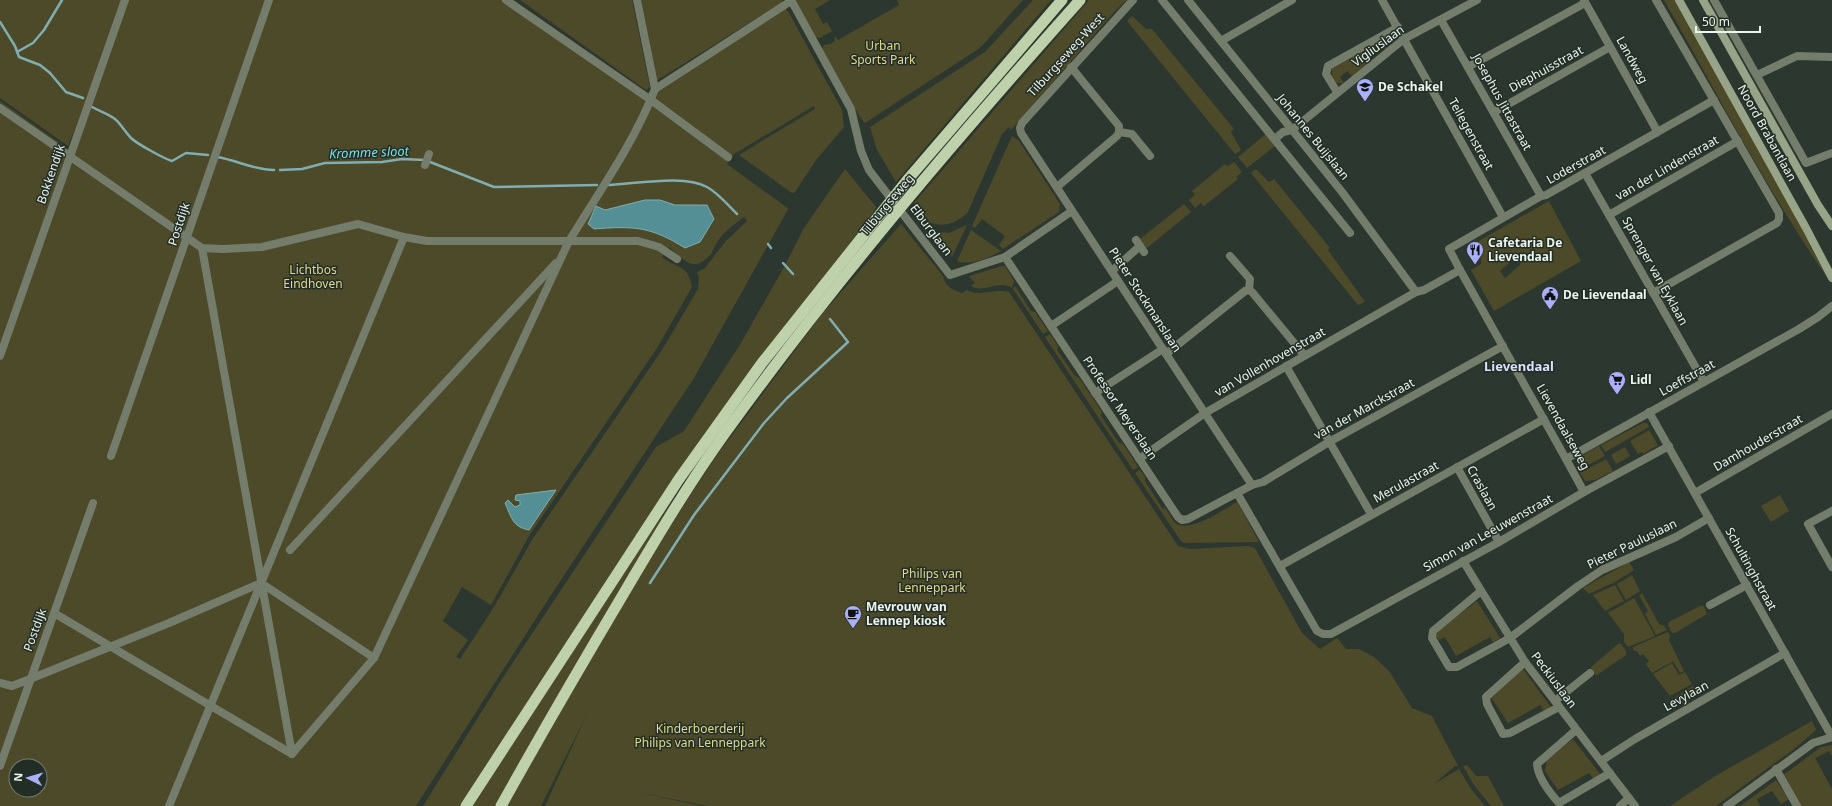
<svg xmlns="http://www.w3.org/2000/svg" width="1832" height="806" viewBox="0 0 1832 806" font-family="'Noto Sans',sans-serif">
  <rect width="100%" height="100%" fill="#2c382f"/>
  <g fill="#4d4a29" fill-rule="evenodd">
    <path d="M0,0H514L647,94L658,83L783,5L789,13L842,110L844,127L816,160L795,192L792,193L739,155L815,109L814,106L734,154L727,164L786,207L788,208L787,211L694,378L551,595L416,806H0V101L68,149L77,123L68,146L0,98ZM699,204L707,205L714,219L711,226L685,248L674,241ZM744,217L747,221L726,241L704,269L697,272L699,277L698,289L662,350L532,540L494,607L460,659L456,657L468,640L443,621L462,587L491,605L529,536L657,348L692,287C688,264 679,270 662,257L669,247C683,260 695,274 711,254C714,249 716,243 720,238C726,230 736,223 744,217ZM16,766H40V790H16Z"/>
    <polygon points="520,0 632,0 650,87 646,90"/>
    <polygon points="641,0 782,0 783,2 656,81"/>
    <polygon points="795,0 830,0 815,9 823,24 827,22 832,31 820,38 815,37"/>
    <polygon points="897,0 1023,0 980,48 865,123 860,117 822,49 824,45 830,44 835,41 834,38 836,37 838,40 899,5"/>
    <polygon points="1033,0 1051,0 896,182 877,150 870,127 985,52"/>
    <path d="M1089,0H1127L1114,12L1011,130L1009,127L1002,134L968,212C958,223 941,229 928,221C922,217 918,209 914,203Z"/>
    <path d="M1664,0H1676L1802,226L1811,248L1830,282C1768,192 1718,95 1664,0Z"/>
    <polygon points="1132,16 1146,29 1152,29 1234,129 1231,132 1241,150 1235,154 1127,21"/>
    <polygon points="1382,40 1387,45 1385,50 1380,44 1367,53 1372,60 1352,76 1347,71 1340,77 1344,83 1336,83 1332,75 1332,68"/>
    <polygon points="1266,134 1275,146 1247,168 1238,157"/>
    <polygon points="1012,136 1019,141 1060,204 1059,212 1003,249 999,245 1005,236 982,219 975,228 972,226"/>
    <polygon points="1234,162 1242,172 1236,177 1238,179 1204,206 1201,203 1195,208 1189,200 1195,195 1192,191 1225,164 1228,166"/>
    <polygon points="845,169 876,207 873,213 809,296 569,640 460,806 423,806 502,679 656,447 684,431 741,343 784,267 804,228"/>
    <polygon points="1256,169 1269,182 1274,179 1330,248 1328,250 1365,302 1358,305 1251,173"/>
    <path d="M1549,201L1581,261L1494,311L1471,270L1481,264V254L1477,242ZM1515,258L1521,264L1505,278L1500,271Z"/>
    <polygon points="1184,204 1191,212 1147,248 1140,239"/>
    <path d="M901,224L943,276C946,287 952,290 962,293L967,290C979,297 995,288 1009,292L1178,546L1190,549L1248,546L1255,548L1302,633L1320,649L1337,638L1346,649H1359L1374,657L1389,671L1412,708L1432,716L1458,766H1455L1434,784L1459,769L1471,789L1485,806H708L636,792L702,806H545L587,714L541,806H507L592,654L678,514L717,455L822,314Z"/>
    <polygon points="967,225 952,257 931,231 949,233"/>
    <path d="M971,230L1001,251C989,258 970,266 957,261Z"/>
    <path d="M1002,266H1005L1014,281L1012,288C1000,279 983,294 971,286L975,283L969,276Z"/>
    <polygon points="1015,286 1031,311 1035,312 1048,331 1043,334 1013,289"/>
    <polygon points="1050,334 1058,346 1057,350 1075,376 1079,378 1102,412 1101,416 1119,443 1123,444 1138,467 1133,470 1045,337"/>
    <polygon points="1643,423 1647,423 1649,427 1605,452 1601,445"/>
    <polygon points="1649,430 1658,445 1643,454 1642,452 1638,454 1630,441"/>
    <polygon points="1599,446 1605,456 1579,470 1577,465 1578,458"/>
    <polygon points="1625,447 1630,456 1616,464 1611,455"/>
    <polygon points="1606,459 1613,471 1595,480 1585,481 1580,473"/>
    <path d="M1140,470L1145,477V481L1162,508L1166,509C1169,513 1172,521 1177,524C1192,532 1223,510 1237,502L1239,505L1259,542L1184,543L1181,541L1135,473Z"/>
    <polygon points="690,476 637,562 495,806 472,806 633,558"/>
    <polygon points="1780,495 1789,511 1771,522 1761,506"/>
    <polygon points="1629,562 1634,570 1615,582 1589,594 1583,588"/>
    <polygon points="1632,575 1640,591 1626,600 1617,584"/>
    <polygon points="1615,585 1624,601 1605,611 1593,595"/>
    <polygon points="1642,593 1659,624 1664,626 1667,630 1656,635 1645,614 1648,611 1639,595"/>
    <polygon points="1634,598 1655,636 1628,647 1624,642 1624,634 1608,613"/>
    <polygon points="1477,601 1500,638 1493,642 1490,637 1456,656 1445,637 1439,640 1436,636 1439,630"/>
    <polygon points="1700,606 1704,606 1707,614 1675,633 1672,633 1668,625 1669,622"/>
    <polygon points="1668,632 1670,635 1669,640 1684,671 1680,673 1673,661 1652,673 1646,664 1649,661 1643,654 1640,656 1637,651 1633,650 1633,647"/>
    <polygon points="1618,644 1621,644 1626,651 1626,655 1597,675 1595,674 1591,667"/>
    <polygon points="1672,663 1679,675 1685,672 1692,684 1670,696 1653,674"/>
    <polygon points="1523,669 1550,706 1550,708 1544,711 1540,705 1508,723 1491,697"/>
    <polygon points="1693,686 1698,695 1677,707 1672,699"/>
    <polygon points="1812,721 1816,730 1794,749 1716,806 1670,806 1717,775"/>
    <polygon points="1573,739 1600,774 1594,779 1589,773 1558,790 1545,771 1547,760"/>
    <polygon points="1832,745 1832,756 1829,751 1815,758 1832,789 1832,806 1800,806 1782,776 1821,747"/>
    <polygon points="1467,765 1476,776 1488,776 1504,806 1491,806 1474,785 1463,766"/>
    <polygon points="1776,780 1789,799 1781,804 1772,791 1757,799 1760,806 1740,806"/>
  </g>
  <g fill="#548f96" stroke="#82adb0">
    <path d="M645,200H660L675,205H707L714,219L700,242L685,248C650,226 633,226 594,229L588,224L596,206L605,210Z"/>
    <path d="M556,490L529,530C512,527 511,516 505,503L508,500L515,507L520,505V501L515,500L516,495Z"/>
  </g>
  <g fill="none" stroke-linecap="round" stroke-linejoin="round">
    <g stroke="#82adb0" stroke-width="2.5">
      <polyline points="0,22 15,46 19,57 40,65 50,73 66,92 83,98"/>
      <polyline points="17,52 33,43 44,30 62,0"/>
      <path d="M92,107C99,111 109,114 115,119C121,124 125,132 131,138C137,144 165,159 172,161L186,153L208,155"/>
      <path d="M217,157C236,160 254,170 274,170"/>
      <polyline points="280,170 302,169 325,163 382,162 402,159 425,160 494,187 597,185"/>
      <path d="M609,185C635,184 685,174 707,187C718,193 728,205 737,214"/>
      <polyline points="768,244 771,248"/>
      <polyline points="783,263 793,274"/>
      <polyline points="650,583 694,515 764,423 787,398 848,342 830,319"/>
    </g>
    <g stroke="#747c6b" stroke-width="8">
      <polyline points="506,0 651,100 728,157"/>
      <polyline points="637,0 655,89"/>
      <polyline points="791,0 851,109 861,151 869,170 950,275 1005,257 1072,211"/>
      <polyline points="1133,0 1022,123 1020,128 1021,133 1252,485"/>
      <polyline points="1162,0 1350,233"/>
      <polyline points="1382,0 1503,217"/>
      <polyline points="1584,0 1656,129 1656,133"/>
      <polyline points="1714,0 1806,163 1832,153"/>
      <polyline points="1441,20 1541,196"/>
      <polyline points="1221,41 1292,0"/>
      <polyline points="1071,67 1119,126 1119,132"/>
      <polyline points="1468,67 1585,3"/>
      <polyline points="1757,75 1797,56 1832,57"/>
      <polyline points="1337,92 1326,74 1328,66 1398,27"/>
      <path d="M0,108L202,248L223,249L262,247L358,224L404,237L427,241H569C599,192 634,143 655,89L791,1"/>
      <polyline points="1494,112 1610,47"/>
      <polyline points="1119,132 1132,134 1150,156"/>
      <polyline points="1275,139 1283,132 1292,130 1404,39 1477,0"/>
      <polyline points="425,165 429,154"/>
      <polyline points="1585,173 1704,382"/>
      <polyline points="1057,187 1117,136 1119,132"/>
      <polyline points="1609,215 1738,141"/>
      <polyline points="1136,240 1144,252"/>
      <polyline points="202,248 292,754 374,658"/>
      <polyline points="1230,256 1250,279 1249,290 1252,292 1304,355"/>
      <polyline points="1005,257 1178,517 1182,520 1188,519 1252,485 1263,482 1329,442 1503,346"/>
      <polyline points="1460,270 1449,249 1541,196 1546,195 1714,100"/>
      <polyline points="1112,271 1140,246"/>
      <polyline points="1653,293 1777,223 1779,219 1779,213 1656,0"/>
      <polyline points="1051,326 1118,281"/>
      <polyline points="1166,354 1245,291 1249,290"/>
      <polyline points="0,356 125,0"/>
      <polyline points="1286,366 1371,514"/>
      <polyline points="1095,393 1163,349"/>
      <polyline points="1649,412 1832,737"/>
      <polyline points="111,456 269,0"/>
      <polyline points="1139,459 1205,413 1416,292"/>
      <polyline points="1566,459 1584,492"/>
      <polyline points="1457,467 1499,542"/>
      <polyline points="1237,493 1317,631 1323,634 1331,634 1499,542 1584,492 1669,446"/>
      <polyline points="1695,493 1832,414"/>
      <polyline points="1832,511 1808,524 1832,567"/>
      <polyline points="290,550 556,263"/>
      <polyline points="1463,561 1525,662 1635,806"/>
      <polyline points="1280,566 1544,419"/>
      <polyline points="261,583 374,658 569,241 638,241 659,247 677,259"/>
      <polyline points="1481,591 1433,631 1432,638 1449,667 1457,667 1510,638 1578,586 1602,570 1676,537 1709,518"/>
      <polyline points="1710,605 1747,585"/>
      <polyline points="54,613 292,754"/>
      <polyline points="1525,662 1486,697 1487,704 1503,734 1510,733 1559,707"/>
      <polyline points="0,683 12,686 30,679 169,623 261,583"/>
      <polyline points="1555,701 1590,673"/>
      <path d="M1576,730L1537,764C1538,778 1549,792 1559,803L1610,773"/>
      <polyline points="1601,761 1635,739 1785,653"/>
      <polyline points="0,766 93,503"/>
      <polyline points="1776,769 1797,806"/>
      <polyline points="169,806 404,237"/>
      <polyline points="1620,806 1629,798"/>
      <polyline points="1727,806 1813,743 1832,737"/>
    </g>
    <polyline stroke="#747c6b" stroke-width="8" points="1188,0 1342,192 1416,292 1424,290 1460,270 1566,459 1799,329 1818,317 1832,306"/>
    <g stroke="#97a488" stroke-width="8">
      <polyline points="1679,0 1806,228 1832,278"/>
      <polyline points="1703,0 1818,205 1832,226"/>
    </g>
    <g stroke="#bed1aa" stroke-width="11">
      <polyline points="466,806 679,479 762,363 909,178 1062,0"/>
      <path d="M501,806C540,736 580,667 621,598C654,542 687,486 725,433C834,282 956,139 1080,0"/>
    </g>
  </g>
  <defs>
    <symbol id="school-pin" viewBox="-11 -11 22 30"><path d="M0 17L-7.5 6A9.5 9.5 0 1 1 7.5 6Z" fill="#aab0fc" stroke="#222e25"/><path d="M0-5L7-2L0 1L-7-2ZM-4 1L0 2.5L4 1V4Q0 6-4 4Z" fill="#111"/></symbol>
    <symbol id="restaurant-pin" viewBox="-11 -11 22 30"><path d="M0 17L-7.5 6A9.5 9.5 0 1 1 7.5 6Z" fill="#aab0fc" stroke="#222e25"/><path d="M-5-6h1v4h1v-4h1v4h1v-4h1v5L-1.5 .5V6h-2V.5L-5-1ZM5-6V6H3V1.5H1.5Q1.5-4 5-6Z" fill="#111"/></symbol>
    <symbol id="civic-pin" viewBox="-11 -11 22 30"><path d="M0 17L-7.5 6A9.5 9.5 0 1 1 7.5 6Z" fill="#aab0fc" stroke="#222e25"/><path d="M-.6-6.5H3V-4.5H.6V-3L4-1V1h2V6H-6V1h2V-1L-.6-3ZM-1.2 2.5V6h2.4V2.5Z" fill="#111"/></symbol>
    <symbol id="supermarket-pin" viewBox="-11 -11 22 30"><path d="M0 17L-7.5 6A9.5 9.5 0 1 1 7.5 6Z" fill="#aab0fc" stroke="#222e25"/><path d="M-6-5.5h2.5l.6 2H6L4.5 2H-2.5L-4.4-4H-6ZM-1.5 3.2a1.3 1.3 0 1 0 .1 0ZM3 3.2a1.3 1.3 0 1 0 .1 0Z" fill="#111"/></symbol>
    <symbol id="cafe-pin" viewBox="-11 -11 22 30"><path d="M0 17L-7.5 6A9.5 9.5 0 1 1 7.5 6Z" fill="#aab0fc" stroke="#222e25"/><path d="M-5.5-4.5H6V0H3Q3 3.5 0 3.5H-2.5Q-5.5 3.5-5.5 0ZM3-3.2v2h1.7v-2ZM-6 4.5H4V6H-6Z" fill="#111"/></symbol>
  </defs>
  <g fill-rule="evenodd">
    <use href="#school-pin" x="1355" y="77" width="20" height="27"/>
    <use href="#restaurant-pin" x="1465" y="240" width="20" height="27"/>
    <use href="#civic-pin" x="1540" y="285" width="20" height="27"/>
    <use href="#supermarket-pin" x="1607" y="370" width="20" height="27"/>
    <use href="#cafe-pin" x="843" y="604" width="20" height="27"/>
  </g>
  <g text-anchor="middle" stroke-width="3" stroke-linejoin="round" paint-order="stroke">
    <g font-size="12" fill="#e0d991" stroke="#222e25">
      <text x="883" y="50">Urban<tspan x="883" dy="14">Sports Park</tspan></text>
      <text x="313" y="274">Lichtbos<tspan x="313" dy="14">Eindhoven</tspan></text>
      <text x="932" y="578">Philips van<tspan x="932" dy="14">Lenneppark</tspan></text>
      <text x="700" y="733">Kinderboerderij<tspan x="700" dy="14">Philips van Lenneppark</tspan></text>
    </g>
    <g font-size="12" fill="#ecf4ee" stroke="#222e25">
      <text transform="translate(1378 46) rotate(-36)" y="4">Vigliuslaan</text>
      <text transform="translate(1066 55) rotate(-48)" y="4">Tilburgseweg-West</text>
      <text transform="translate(1632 60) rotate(61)" y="4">Landweg</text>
      <text transform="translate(1546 69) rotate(-29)" y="4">Diephuisstraat</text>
      <text transform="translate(1502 102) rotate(61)" y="4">Josephus Jittastraat</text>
      <text transform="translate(1767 133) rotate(61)" y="4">Noord Brabantlaan</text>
      <text transform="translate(1471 134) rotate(61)" y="4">Tellegenstraat</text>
      <text transform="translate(1313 137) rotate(51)" y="4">Johannes Buijslaan</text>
      <text transform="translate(1576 165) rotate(-29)" y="4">Loderstraat</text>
      <text transform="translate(1667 168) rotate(-30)" y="4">van der Lindenstraat</text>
      <text transform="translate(51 174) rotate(-71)" y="4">Bokkendijk</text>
      <text transform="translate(887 205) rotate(-50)" y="4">Tilburgseweg</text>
      <text transform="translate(179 224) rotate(-72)" y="4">Postdijk</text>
      <text transform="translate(931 230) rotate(53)" y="4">Elburglaan</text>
      <text transform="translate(1655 271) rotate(61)" y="4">Sprenger van Eyklaan</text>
      <text transform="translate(1145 300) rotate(57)" y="4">Pieter Stockmanslaan</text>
      <text transform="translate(1270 362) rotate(-30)" y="4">van Vollenhovenstraat</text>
      <text transform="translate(1687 378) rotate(-29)" y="4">Loeffstraat</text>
      <text transform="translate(1120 408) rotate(56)" y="4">Professor Meyerslaan</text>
      <text transform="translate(1364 409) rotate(-29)" y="4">van der Marckstraat</text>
      <text transform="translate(1563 427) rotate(61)" y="4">Lievendaalseweg</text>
      <text transform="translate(1758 443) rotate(-30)" y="4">Damhouderstraat</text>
      <text transform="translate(1406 482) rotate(-29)" y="4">Merulastraat</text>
      <text transform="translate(1482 488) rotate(61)" y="4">Craslaan</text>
      <text transform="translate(1488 533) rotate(-29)" y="4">Simon van Leeuwenstraat</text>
      <text transform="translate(1632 544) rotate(-26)" y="4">Pieter Pauluslaan</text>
      <text transform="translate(1751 569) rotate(61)" y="4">Schultinghstraat</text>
      <text transform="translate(35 630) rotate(-70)" y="4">Postdijk</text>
      <text transform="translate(1554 680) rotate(53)" y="4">Peckiuslaan</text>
      <text transform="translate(1686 696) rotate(-29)" y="4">Levylaan</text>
    </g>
    <g font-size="12" font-weight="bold" fill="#ecf4ee" stroke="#222e25" text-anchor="start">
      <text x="1378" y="91">De Schakel</text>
      <text x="1488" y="247">Cafetaria De<tspan x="1488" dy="14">Lievendaal</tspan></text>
      <text x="1563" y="299">De Lievendaal</text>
      <text x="1630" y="384">Lidl</text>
      <text x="866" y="611">Mevrouw van<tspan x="866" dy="14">Lennep kiosk</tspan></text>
    </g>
    <g font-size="13" font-style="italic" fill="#7bdce6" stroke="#222e25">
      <text transform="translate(369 152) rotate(-2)" y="5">Kromme sloot</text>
    </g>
    <g font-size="13" font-weight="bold" fill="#dcdffd" stroke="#222e25">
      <text x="1519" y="371">Lievendaal</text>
    </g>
  </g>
  <g transform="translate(28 778) rotate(275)"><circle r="19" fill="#222e25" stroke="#737d75"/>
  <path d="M0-3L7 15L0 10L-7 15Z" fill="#aab0fc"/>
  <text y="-6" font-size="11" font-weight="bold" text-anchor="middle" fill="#ecf4ee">N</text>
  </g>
  <path d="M1696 26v6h64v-6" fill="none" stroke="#ecf4ee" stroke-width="2"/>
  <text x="1702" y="26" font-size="12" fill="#ecf4ee" stroke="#222e25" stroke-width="3" paint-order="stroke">50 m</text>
</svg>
